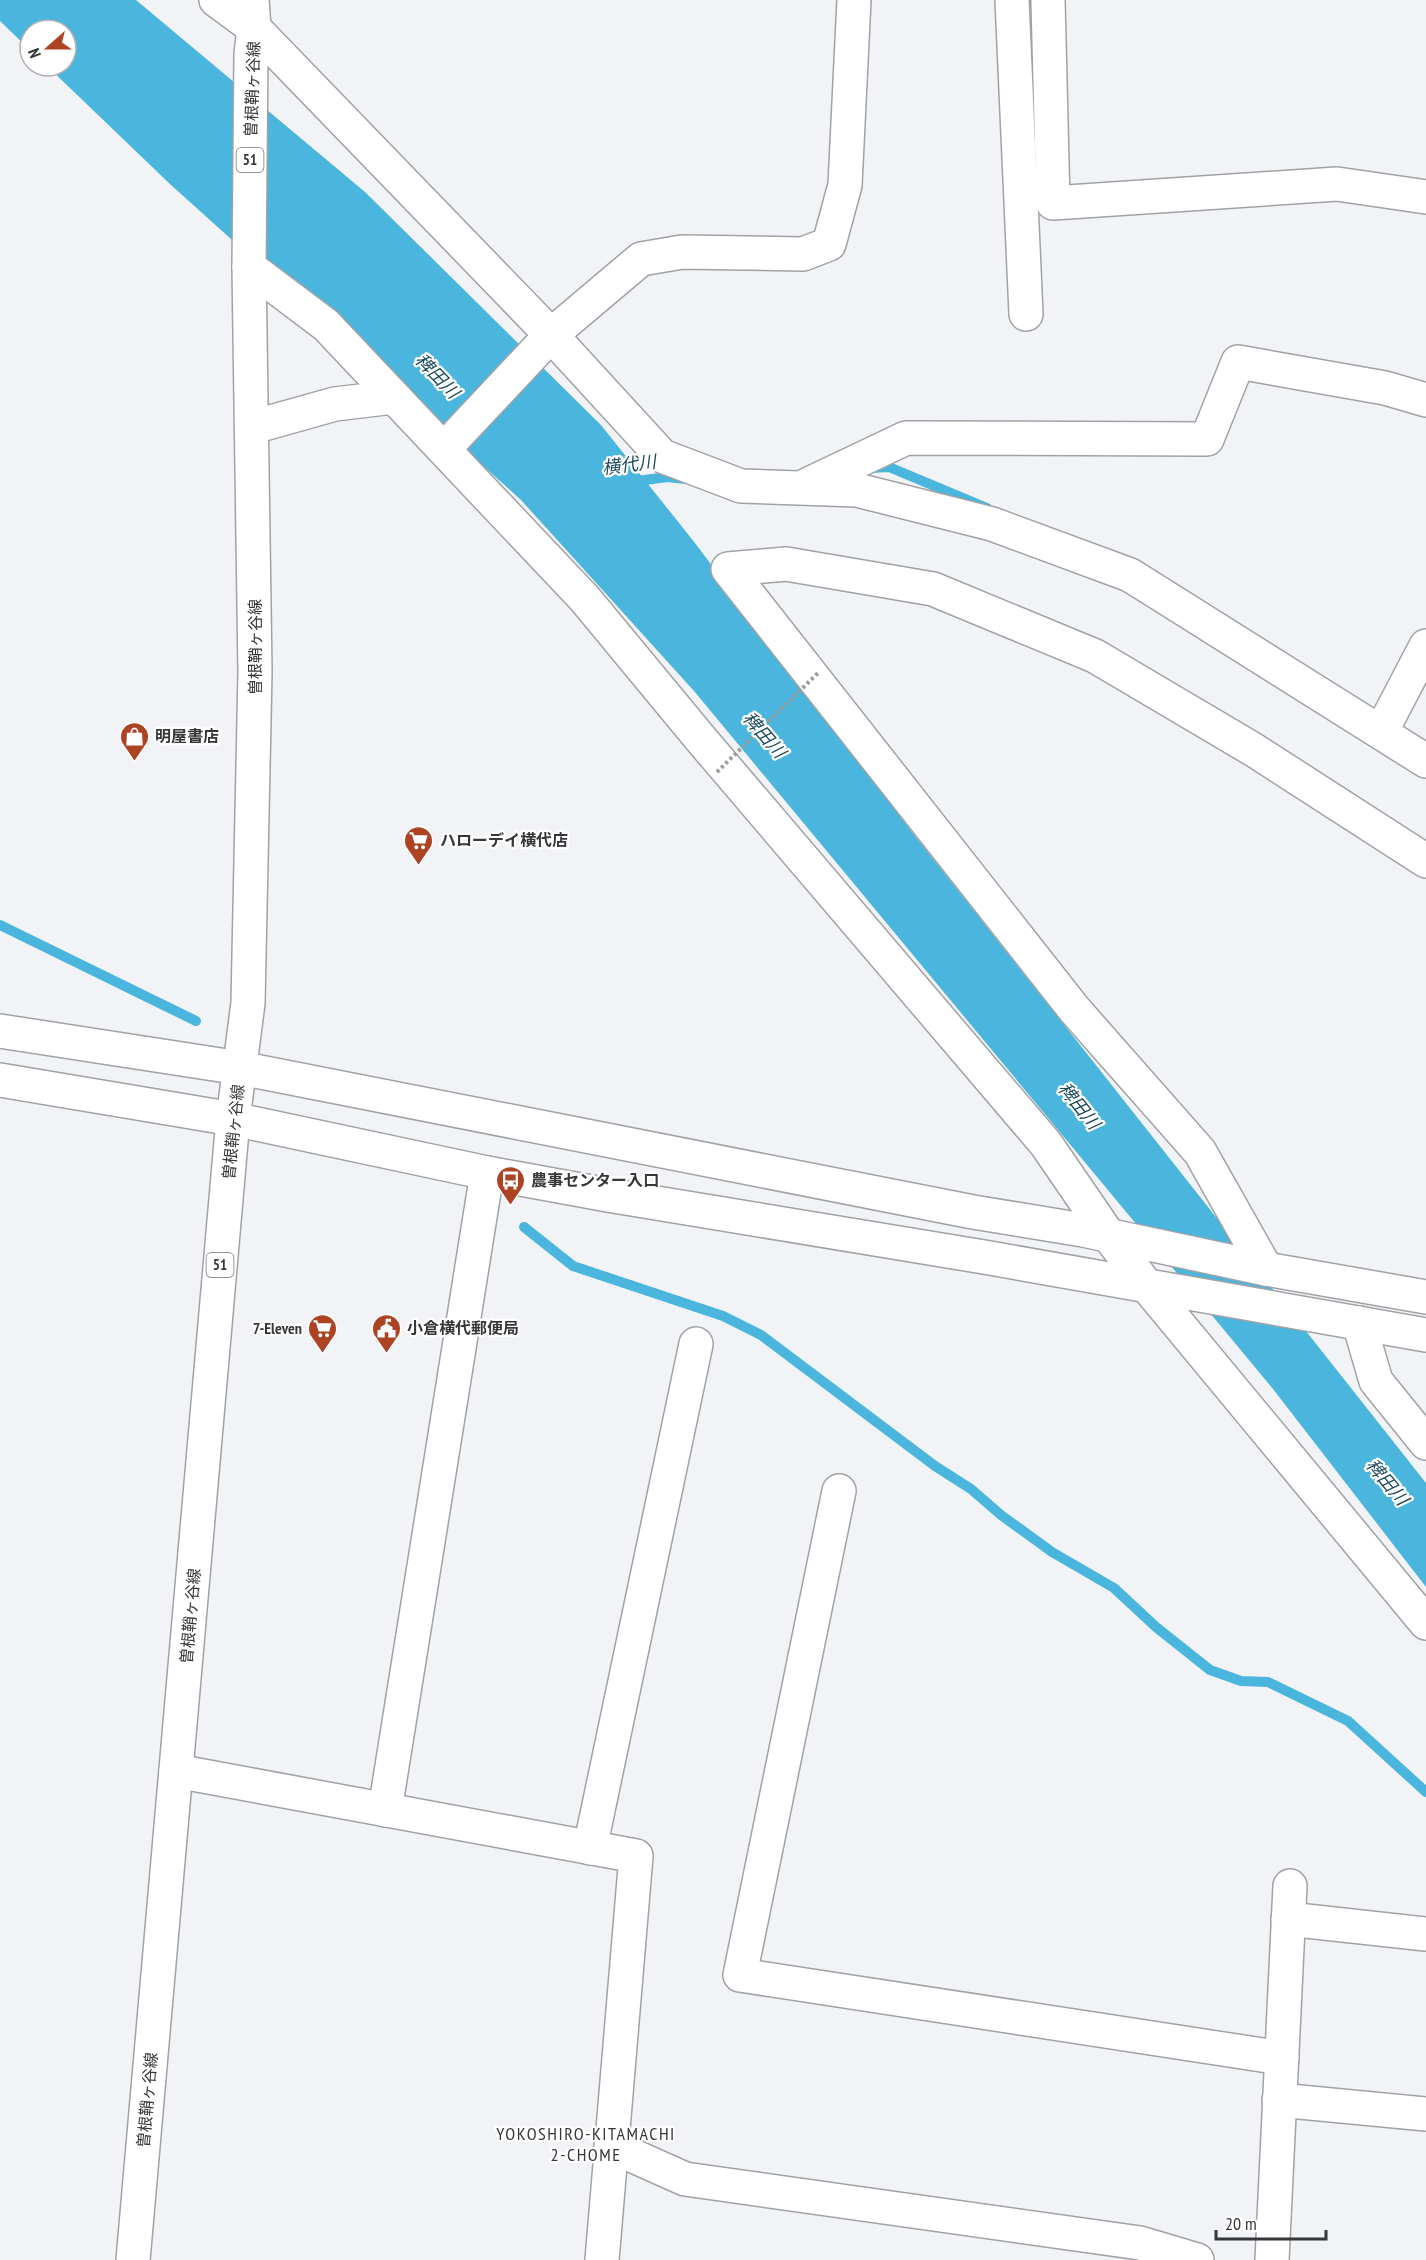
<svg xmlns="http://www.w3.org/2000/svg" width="1426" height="2260" viewBox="0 0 1426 2260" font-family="'PT Sans Narrow','Noto Sans JP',sans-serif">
  <rect width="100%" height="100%" fill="#f1f3f6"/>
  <polygon fill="#4bb6dd" points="0,0 136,0 365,192 601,425 695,543 915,836 1426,1483 1426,1587 1273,1389 694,691 521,500 171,185 47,66 66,66 66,30 30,30 30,50 0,21"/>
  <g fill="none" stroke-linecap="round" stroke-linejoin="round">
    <g stroke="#4bb6dd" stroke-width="10">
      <polyline points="870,468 889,467 987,508"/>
      <polyline points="630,482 667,477 686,479"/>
      <polyline points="0,925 196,1021"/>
      <polyline points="524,1227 573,1266 723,1316 761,1335 935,1466 971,1489 1001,1515 1052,1552 1114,1588 1156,1627 1210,1670 1241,1681 1268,1682 1348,1721 1426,1792"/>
    </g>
    <defs>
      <g id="minor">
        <polyline points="216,0 254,28 551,335 662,456 741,486 857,490 992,524 1130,575 1426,761"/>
        <polyline points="1012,0 1026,314"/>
        <polyline points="1048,0 1053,203 1337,184 1426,197"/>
        <polyline points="249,267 326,325 585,599 700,738 1046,1144 1109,1236 1146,1285 1426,1623"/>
        <polyline points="253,427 335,404 394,397"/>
        <polyline points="444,449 551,335 641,259 682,252 803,254 829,244 845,185 854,0"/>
        <polyline points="807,485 906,438 1207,439 1238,362 1385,388 1426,400"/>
        <polyline points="1381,732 1426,646"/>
        <polyline points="1266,1269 1200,1152 1074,1009 728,569 786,564 933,589 1095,656 1254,750 1426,861"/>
        <polyline points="1359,1323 1376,1381 1426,1443"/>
        <polyline points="839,1491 740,1975 1282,2058"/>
        <polyline points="176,1771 636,1856 602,2260"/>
        <polyline points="385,1810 487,1173"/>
        <polyline points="590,1848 696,1344"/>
        <polyline points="1288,1919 1426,1934"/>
        <polyline points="1279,2100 1426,2114"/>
        <polyline points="611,2146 685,2179 1140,2243 1197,2260"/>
        <polyline points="1272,2260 1290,1886"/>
      </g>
      <g id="tertiary">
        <polyline points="0,1031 240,1068 973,1212 1083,1230 1266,1269 1426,1297"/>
        <polyline points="0,1080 233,1119 487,1173 608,1195 984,1257 1426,1335"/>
      </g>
      <polyline id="primary" points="133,2260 233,1119 248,1003 255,672 249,267 251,54 254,28 252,0"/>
    </defs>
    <use href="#minor" stroke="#a0a2a5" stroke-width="36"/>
    <use href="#tertiary" stroke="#a0a2a5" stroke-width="36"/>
    <use href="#primary" stroke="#a0a2a5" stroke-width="36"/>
    <use href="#minor" stroke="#fff" stroke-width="33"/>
    <use href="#tertiary" stroke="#fff" stroke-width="33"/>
    <use href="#primary" stroke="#fff" stroke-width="33"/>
    <polyline stroke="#9a9c9e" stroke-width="4" stroke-dasharray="3 3" stroke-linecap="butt" points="717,772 819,672"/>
  </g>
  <defs>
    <symbol id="shop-pin" viewBox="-11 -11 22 30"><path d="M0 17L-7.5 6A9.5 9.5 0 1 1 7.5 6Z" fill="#ac4424" stroke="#fff"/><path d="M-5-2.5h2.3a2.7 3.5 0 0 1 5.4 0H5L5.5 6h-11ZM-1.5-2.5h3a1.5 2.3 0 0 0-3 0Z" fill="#fff"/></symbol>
    <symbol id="supermarket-pin" viewBox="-11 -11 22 30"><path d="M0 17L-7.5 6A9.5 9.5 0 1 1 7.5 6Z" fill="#ac4424" stroke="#fff"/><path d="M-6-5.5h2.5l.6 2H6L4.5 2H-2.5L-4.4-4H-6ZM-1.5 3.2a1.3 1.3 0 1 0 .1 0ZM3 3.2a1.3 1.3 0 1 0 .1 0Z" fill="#fff"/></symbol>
    <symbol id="bus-pin" viewBox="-11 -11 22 30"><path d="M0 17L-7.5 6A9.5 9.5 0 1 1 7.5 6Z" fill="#ac4424" stroke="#fff"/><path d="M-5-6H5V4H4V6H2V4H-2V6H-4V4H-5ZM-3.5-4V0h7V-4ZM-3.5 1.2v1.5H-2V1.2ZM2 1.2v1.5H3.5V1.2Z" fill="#fff"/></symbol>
    <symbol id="civic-pin" viewBox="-11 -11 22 30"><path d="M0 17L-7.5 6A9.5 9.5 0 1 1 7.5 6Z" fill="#ac4424" stroke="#fff"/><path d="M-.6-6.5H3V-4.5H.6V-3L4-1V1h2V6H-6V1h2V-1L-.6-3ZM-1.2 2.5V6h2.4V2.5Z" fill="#fff"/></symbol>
  </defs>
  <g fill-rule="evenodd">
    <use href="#shop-pin" x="118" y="720" width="33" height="45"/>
    <use href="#supermarket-pin" x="402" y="824" width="33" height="45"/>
    <use href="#bus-pin" x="494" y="1164" width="33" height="45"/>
    <use href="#supermarket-pin" x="306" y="1312" width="33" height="45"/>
    <use href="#civic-pin" x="370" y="1312" width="33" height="45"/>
  </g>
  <g text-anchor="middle" stroke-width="4.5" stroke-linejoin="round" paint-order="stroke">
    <g fill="#fff" stroke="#727374" stroke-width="1.5">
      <rect x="236.5" y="148" width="27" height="24" rx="4.5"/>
      <rect x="206.5" y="1253" width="27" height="24" rx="4.5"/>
    </g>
    <g font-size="15" font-weight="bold" fill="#363738">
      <text x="250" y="165">51</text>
      <text x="220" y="1270">51</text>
    </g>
    <g font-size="16" fill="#363738" stroke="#fff">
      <text transform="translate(252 89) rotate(-88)" y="6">曽根鞘ヶ谷線</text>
      <text transform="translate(255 647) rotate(-90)" y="6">曽根鞘ヶ谷線</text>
      <text transform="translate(233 1132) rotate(-84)" y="6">曽根鞘ヶ谷線</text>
      <text transform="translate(190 1616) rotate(-85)" y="6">曽根鞘ヶ谷線</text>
      <text transform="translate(147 2100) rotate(-85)" y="6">曽根鞘ヶ谷線</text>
    </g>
    <g font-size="16" font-weight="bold" fill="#363738" stroke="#fff" text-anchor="start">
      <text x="155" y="742">明屋書店</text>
      <text x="440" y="846">ハローデイ横代店</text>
      <text x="531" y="1186">農事センター入口</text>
      <text x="302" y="1334" text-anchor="end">7-Eleven</text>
      <text x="407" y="1334">小倉横代郵便局</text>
    </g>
    <g font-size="18" font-style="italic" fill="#1c4a5b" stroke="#fff">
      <text transform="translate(437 376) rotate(46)" y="6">稗田川</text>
      <text transform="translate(629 465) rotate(-7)" y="6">横代川</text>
      <text transform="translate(764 735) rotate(49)" y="6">稗田川</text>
      <text transform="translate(1079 1106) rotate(51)" y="6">稗田川</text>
      <text transform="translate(1387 1482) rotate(50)" y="6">稗田川</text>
    </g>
    <g font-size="18" letter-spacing="1.5" fill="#363738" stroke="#fff">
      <text x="586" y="2140">YOKOSHIRO-KITAMACHI<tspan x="586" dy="21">2-CHOME</tspan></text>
    </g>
  </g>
  <g transform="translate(48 48) rotate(249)"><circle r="28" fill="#ffffff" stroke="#afafaf" stroke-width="1.5"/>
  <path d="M0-4.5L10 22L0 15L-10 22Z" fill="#ac4424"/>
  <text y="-9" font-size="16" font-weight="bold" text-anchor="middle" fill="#363738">N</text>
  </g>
  <path d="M1216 2230v9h110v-9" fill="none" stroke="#363738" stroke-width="3"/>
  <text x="1225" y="2230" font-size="18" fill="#363738" stroke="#ffffff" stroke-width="4.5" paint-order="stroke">20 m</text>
</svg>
